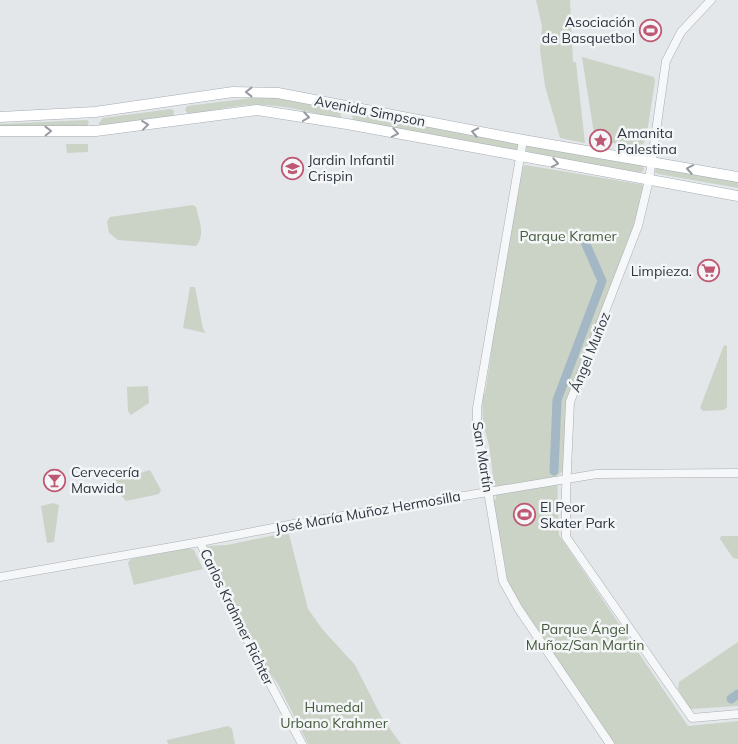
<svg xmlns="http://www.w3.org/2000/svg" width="738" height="744" viewBox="0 0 738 744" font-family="Mulish,sans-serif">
  <rect width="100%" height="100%" fill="#e3e7ea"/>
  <g fill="#cad3c6">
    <polygon points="536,0 570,0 573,62 576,62 585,143 560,138 545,86 540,50 542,26"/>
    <polygon points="582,57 654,77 655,81 646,139 641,148 595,140"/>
    <path d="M251,98H275L340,110L341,117L339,119C311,113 280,103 251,105C230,106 210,111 189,115L185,110L187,106Z"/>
    <polygon points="171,109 174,111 173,118 100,127 99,123 103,118"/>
    <polygon points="354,112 519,143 517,151 354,121 352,116"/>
    <polygon points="87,120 89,122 87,127 0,128 0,124"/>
    <polygon points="66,144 88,144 88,152 67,153"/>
    <polygon points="528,145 643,166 644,170 640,173 527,153 526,146"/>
    <polygon points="525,165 645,185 633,232 566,403 563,471 557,476 559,535 688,726 738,721 738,744 614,744 524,611 508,583 493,500 496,499 489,445 483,423 482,395 485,393 491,355 489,352 520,168"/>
    <polygon points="659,167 738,181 738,188 658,174 655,172 656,168"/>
    <path d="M193,205L196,207C199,221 206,234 196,246L118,240L109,233L107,221L110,217Z"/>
    <polygon points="190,287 195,287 203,329 206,333 183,328"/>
    <polygon points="724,345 727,346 727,407 724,410 703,411 700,408"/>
    <polygon points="148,386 149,403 131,415 128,411 127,387"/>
    <polygon points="150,470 161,490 159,494 126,501 120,494 116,480"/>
    <polygon points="53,503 59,505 54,542 47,543 41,506"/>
    <polygon points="285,533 289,534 308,609 323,630 355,665 382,718 401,744 308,744 278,684 262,663 207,546 227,545"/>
    <polygon points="721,536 738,536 738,559 733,558 720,539"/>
    <polygon points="189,548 194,550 203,569 134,585 128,563 131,559"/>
    <polygon points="738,642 738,706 690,709 678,689 679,682"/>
    <polygon points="228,726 232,729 235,744 168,744 167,740"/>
  </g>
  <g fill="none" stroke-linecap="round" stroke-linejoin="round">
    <g stroke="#a3b7c5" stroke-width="9">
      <polyline points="554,471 557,400 602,281 585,242"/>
      <polyline points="731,699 738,694"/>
    </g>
    <defs>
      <g id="minor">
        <polyline points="711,0 681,32 666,61 649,180 638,226 570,402 566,491 566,537 692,718 738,714"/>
        <polyline points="523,140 477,408 477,425 503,581 518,608 610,744"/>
        <polyline points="200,542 233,613 302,744"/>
        <polyline points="0,577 200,542 294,524 597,474 738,473"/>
      </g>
      <g id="major">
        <polyline points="0,117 95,112 233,92 278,93 523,140 738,177"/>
        <polyline points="0,131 96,131 257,110 347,124 738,196"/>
      </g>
    </defs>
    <use href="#minor" stroke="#a9aeb4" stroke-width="9"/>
    <use href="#major" stroke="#a4acb4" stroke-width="11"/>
    <use href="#minor" stroke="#f6f7f8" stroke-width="8"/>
    <use href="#major" stroke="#fff" stroke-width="10"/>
  </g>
  <defs><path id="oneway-chevron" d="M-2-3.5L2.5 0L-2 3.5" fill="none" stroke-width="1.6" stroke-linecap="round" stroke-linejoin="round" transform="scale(1.25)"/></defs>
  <g stroke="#969aa0">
    <use href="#oneway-chevron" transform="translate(249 92) rotate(180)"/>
    <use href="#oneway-chevron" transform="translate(306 117) rotate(9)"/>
    <use href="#oneway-chevron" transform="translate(145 125) rotate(-7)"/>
    <use href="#oneway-chevron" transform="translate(48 131) rotate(-1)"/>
    <use href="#oneway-chevron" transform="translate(475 132) rotate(-169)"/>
    <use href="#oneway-chevron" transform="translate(395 133) rotate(11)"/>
    <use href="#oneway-chevron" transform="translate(555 163) rotate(10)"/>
    <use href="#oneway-chevron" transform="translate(690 169) rotate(-170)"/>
  </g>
  <defs>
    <symbol id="stadium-ring" viewBox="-11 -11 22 22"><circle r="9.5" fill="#f3f5f7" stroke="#bf5872" stroke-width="1.5"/><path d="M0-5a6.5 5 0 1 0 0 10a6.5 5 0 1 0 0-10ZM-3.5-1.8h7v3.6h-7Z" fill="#bf5872"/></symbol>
    <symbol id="sight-ring" viewBox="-11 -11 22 22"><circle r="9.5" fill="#f3f5f7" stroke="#bf5872" stroke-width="1.5"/><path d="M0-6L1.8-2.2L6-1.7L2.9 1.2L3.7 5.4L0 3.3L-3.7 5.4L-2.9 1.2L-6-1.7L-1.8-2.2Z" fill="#bf5872"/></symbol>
    <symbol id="school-ring" viewBox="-11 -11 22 22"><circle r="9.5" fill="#f3f5f7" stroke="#bf5872" stroke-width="1.5"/><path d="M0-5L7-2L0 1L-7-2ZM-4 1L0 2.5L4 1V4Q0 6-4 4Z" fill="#bf5872"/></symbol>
    <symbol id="supermarket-ring" viewBox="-11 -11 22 22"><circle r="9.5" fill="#f3f5f7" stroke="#bf5872" stroke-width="1.5"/><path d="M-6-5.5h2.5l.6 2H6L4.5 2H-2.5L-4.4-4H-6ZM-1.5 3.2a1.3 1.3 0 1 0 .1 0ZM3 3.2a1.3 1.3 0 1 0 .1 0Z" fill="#bf5872"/></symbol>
    <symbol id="bar-ring" viewBox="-11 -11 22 22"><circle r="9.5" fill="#f3f5f7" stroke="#bf5872" stroke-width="1.5"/><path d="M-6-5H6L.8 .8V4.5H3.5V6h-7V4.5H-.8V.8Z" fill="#bf5872"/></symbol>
  </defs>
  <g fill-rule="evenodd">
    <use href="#stadium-ring" x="638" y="18" width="25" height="25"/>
    <use href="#sight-ring" x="588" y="128" width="25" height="25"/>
    <use href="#school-ring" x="280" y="156" width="25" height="25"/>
    <use href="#supermarket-ring" x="696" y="258" width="25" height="25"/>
    <use href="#bar-ring" x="42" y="468" width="25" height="25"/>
    <use href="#stadium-ring" x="512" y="502" width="25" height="25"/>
  </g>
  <g text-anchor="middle" stroke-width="5" stroke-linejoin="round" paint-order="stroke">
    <g font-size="14" fill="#2d3640" stroke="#f3f5f7" text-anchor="start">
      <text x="635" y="27" text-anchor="end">Asociación<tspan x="635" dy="16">de Basquetbol</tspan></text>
      <text x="617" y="138">Amanita<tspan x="617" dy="16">Palestina</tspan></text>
      <text x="308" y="165">Jardin Infantil<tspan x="308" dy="16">Crispin</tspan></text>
      <text x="692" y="276" text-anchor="end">Limpieza.</text>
      <text x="71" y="477">Cervecería<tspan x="71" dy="16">Mawida</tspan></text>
      <text x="540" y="512">El Peor<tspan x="540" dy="16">Skater Park</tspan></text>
    </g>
    <g font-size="14" fill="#2d3640" stroke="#f3f5f7">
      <text transform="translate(370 111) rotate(11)" y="5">Avenida Simpson</text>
      <text transform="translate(590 352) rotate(-68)" y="5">Ángel Muñoz</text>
      <text transform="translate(483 457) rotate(81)" y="5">San Martín</text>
      <text transform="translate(368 512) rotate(-10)" y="5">José María Muñoz Hermosilla</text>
      <text transform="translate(237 617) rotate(64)" y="5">Carlos Krahmer Richter</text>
    </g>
    <g font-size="14" fill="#455a3c" stroke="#f3f5f7">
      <text x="568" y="241">Parque Kramer</text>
      <text x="585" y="634">Parque Ángel<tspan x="585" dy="16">Muñoz/San Martin</tspan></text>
      <text x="334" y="712">Humedal<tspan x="334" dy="16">Urbano Krahmer</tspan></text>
    </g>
  </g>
</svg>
